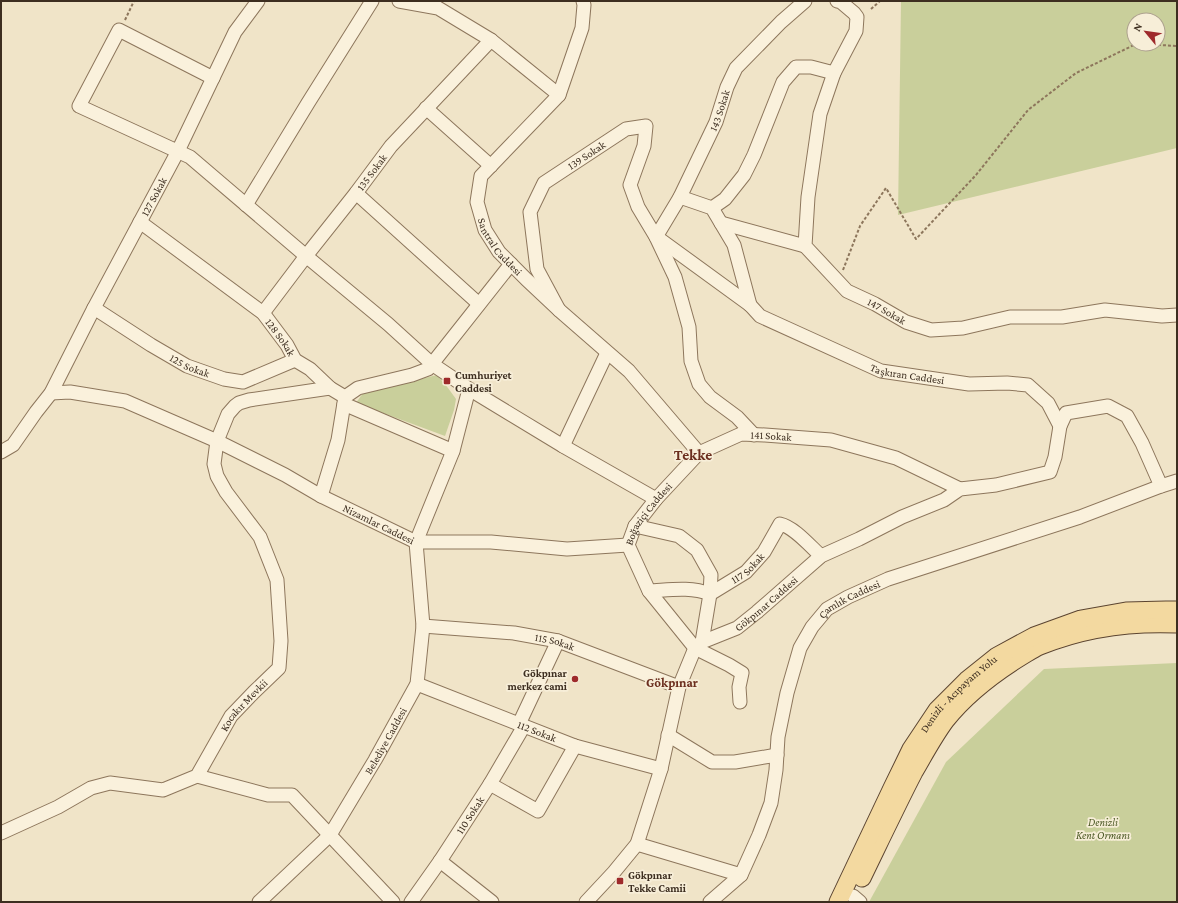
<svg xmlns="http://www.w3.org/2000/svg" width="1178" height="903" viewBox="0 0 1178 903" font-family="'Crimson Pro',serif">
  <rect width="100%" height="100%" fill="#f0e4c8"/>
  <g fill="#c9cf9b" fill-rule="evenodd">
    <path d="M901,1H1177V148L898,215ZM1134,20H1158V44H1134Z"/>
    <polygon points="437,375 448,388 456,399 454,410 445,436 356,403 363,393"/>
    <polygon points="1177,663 1177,902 869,902 946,762 1044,669"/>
  </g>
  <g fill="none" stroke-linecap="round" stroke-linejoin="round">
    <defs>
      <g id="minor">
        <polyline points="399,1 438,8 491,40 559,95"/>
        <path id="s1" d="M583,1L584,5L582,28L559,95L481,176L477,202L485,230L499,252L526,279L559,310L629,371L699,453"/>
        <path id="s2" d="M837,1L841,2L854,13L857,17L856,31L834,73L820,114L808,197L805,246L847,291L875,304L906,322L931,330L963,328L1010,317H1062L1105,310L1162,316L1177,315"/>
        <polyline points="213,78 119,30 79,106 190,157 306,256 388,324 432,364 469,389 563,446 656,499"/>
        <polyline points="426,108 491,166"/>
        <polyline points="356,193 479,304"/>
        <polyline points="680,197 712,208 734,245 750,305"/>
        <polyline points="246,205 308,103 372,1"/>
        <polyline points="712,208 725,199 744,175 754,155 783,82 796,67 811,67 834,73"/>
        <path id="s3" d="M140,222L263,313L287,345L295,360L310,369L330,388L345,397"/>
        <polyline points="721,223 805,246"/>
        <path id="s4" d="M656,237L680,197L716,122L727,87L736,68L781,22L805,1"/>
        <path id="s5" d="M658,238L750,305L760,316L881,371L969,384L1007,383L1028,385L1048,403L1060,426"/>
        <path id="s6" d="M94,308L151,345L187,366L224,379L243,382L295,360"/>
        <path id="s7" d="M559,310L537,269L530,212L544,183L626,129L646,126L644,146L630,185L638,207L656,237L675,277L689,327L691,361L699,384L710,397L737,417L754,435"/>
        <path id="s8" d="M263,313L306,256L356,193L391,146L491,40"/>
        <path id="s9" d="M51,393L70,392L125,401L217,441L285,475L321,496L416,542H491L567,549L628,545"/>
        <polyline points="345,397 358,388 412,375 428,369 511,264"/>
        <polyline points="344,404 453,451"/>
        <polyline points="563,446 607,353"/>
        <path id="s10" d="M1,452L13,445L36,412L51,393L94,308L178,151L235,32L258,1"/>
        <polyline points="321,496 338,440 345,397"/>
        <polyline points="635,526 679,536 697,550 711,575 710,594 702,642"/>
        <path d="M649,591C669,590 690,586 710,594"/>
        <path id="s11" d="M710,594L746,572L764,552L780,524C794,527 810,546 821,556"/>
        <path id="s12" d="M423,626L514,633L558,641L679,687"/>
        <path id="s13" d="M417,684L575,746L661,769"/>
        <path id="s14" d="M740,702L739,687L742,673L729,665L695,648L649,591L628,545L635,526L656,499L699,453L741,434L765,435L831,440L896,458L960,489"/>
        <polyline points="519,724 558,641"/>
        <polyline points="668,735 712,762 735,762 777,755"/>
        <polyline points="197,776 268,795 292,795 393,902"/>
        <polyline points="490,784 538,811 575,746"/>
        <path id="s15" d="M1,833L58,807L91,788L110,783L163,790L197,776L231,716L254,692L279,668L281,641L277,580L260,537L226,492L217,476L214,464L217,441L228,414L235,406L239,403L249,400L330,388"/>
        <polyline points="637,844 741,875"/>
        <polyline points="440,861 492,902"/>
        <polyline points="853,896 860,902"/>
        <path id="s16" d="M259,902L330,835L375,760L417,684L423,626L416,542L453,451L469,389"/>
        <path id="s17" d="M411,902L440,861L490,784L524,726"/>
        <path id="s18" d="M586,902L614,872L637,844L661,769L679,687L695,648L702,642L737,628L757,612L821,556L859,539L902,517L944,500L960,489L996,485L1050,472L1055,457L1060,426L1066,413L1108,406L1127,416L1142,443L1161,486"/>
        <path id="s19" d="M710,902L741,875L759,835L771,803L776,770L778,737L787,693L800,648L812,627L827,609L848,597L888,579L1080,517L1161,486L1177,481"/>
      </g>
      <g id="major">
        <path d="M862,878C879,843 896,807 914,772C924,755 934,736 946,720C966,695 992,675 1019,658C1026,654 1033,649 1040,646C1084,628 1130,622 1177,624"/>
        <path id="s20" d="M838,902L892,788L911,749L937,710L967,680L997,656L1034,636L1081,619L1126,611L1166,610H1177"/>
      </g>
    </defs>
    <use href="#minor" stroke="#8d765c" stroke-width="15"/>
    <use href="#major" stroke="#5b4430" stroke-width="19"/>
    <g stroke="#8d765c" stroke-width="2" stroke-dasharray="3 2" stroke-linecap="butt">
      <polyline points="871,9 880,1"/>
      <polyline points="125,20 134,1"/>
      <polyline points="1143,44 1177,46"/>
      <polyline points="843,270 860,226 886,188 916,239 976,175 1028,110 1076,73 1136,44"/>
    </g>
    <use href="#minor" stroke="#faf1dc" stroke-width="13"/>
    <use href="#major" stroke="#f3d9a0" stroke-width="17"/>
  </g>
  <g fill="#9e2a2b" stroke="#f7eed8" stroke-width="1.5">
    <rect x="443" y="377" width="8" height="8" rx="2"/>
    <circle cx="575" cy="679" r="4"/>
    <rect x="616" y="877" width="8" height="8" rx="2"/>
  </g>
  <g text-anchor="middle" stroke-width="3.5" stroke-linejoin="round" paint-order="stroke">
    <g font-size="11" fill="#3d2e20" stroke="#f7eed8">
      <text dy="4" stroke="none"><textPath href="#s4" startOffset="142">143 Sokak</textPath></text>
      <text dy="4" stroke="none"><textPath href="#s7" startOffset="187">139 Sokak</textPath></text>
      <text dy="4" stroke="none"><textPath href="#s8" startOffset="178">135 Sokak</textPath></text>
      <text dy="4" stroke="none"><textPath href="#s10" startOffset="300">127 Sokak</textPath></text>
      <text dy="4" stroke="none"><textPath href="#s1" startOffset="288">Santral Caddesi</textPath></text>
      <text dy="4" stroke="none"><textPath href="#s2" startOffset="370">147 Sokak</textPath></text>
      <text dy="4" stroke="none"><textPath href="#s3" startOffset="183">128 Sokak</textPath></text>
      <text dy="4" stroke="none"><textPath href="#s6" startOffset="112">125 Sokak</textPath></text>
      <text dy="4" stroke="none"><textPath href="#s5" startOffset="288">Taşkıran Caddesi</textPath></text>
      <text dy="4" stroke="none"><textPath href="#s14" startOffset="400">141 Sokak</textPath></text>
      <text dy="4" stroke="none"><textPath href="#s14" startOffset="244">Boğaziçi Caddesi</textPath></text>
      <text dy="4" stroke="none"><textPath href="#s9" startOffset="357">Nizamlar Caddesi</textPath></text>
      <text dy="4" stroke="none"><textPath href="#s11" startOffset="46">117 Sokak</textPath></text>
      <text dy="4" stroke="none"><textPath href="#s19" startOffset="349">Çamlık Caddesi</textPath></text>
      <text dy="4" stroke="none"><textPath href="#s18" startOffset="367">Gökpınar Caddesi</textPath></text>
      <text dy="4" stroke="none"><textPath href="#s12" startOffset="133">115 Sokak</textPath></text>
      <text dy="4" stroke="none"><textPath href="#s20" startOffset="243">Denizli - Acıpayam Yolu</textPath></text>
      <text dy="4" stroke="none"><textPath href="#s15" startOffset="296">Kocakır Mevkii</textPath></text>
      <text dy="4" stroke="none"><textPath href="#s13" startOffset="129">112 Sokak</textPath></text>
      <text dy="4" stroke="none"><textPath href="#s16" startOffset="207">Belediye Caddesi</textPath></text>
      <text dy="4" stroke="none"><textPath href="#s17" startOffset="105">110 Sokak</textPath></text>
    </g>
    <g font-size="11" font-weight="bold" fill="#3d2e20" stroke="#f7eed8" text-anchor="start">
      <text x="455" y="379">Cumhuriyet<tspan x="455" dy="13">Caddesi</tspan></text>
      <text x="567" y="677" text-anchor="end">Gökpınar<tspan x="567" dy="13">merkez cami</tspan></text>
      <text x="628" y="879">Gökpınar<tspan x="628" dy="13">Tekke Camii</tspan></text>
    </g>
    <g font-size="11" font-style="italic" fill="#4d5a26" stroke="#f7eed8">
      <text x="1103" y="826">Denizli<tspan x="1103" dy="13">Kent Ormanı</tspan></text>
    </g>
    <g font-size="13" font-weight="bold" fill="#6b2e1e" stroke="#f7eed8">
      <text x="672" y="687">Gökpınar</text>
    </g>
    <g font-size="15" font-weight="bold" fill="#6b2e1e" stroke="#f7eed8">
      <text x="693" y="460">Tekke</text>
    </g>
  </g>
  <rect width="1178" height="903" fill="none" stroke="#3d2e20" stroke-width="4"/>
  <g transform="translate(1146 32) rotate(299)"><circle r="19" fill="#f7eed8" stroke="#ada18e"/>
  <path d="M0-3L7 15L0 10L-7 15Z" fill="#9e2a2b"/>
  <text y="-6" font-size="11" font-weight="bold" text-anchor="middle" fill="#3d2e20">N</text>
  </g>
</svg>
